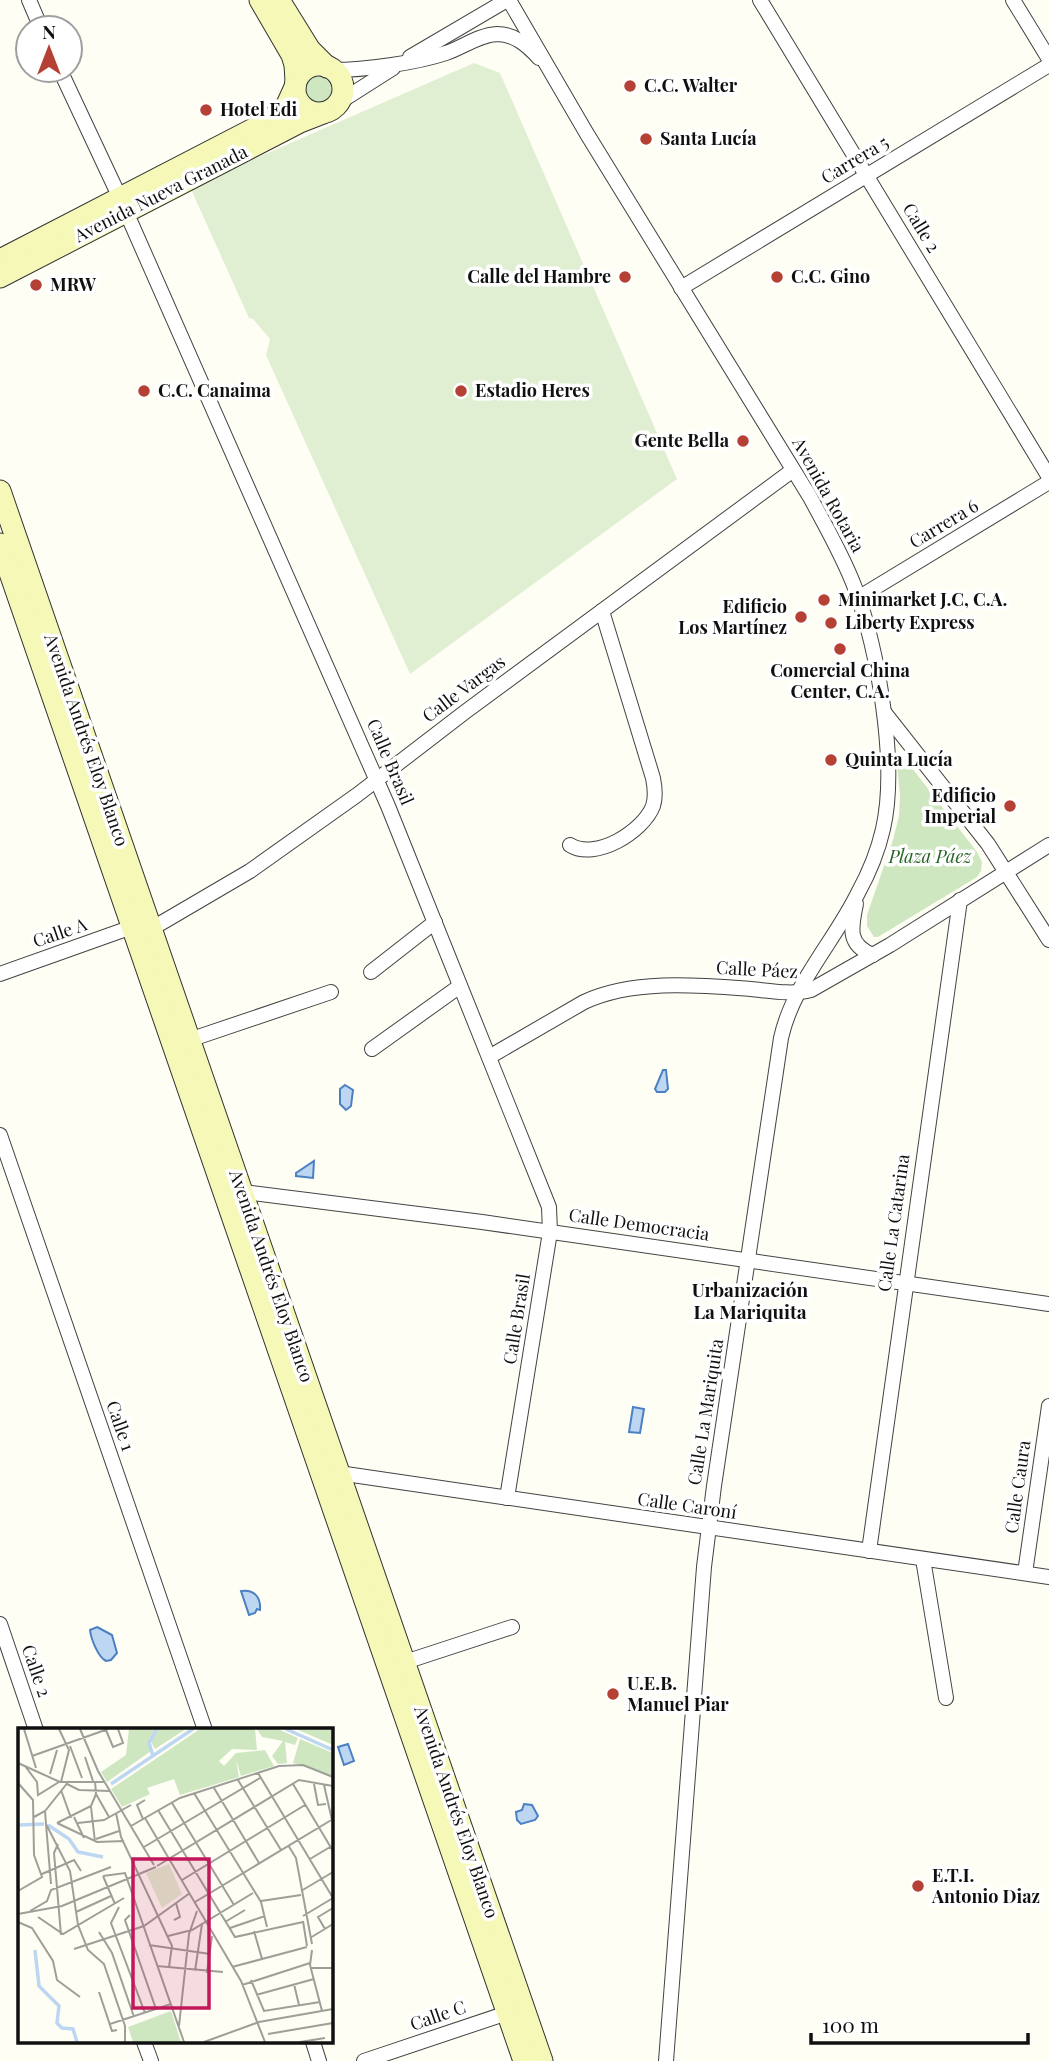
<svg xmlns="http://www.w3.org/2000/svg" width="1049" height="2061" viewBox="0 0 1049 2061" font-family="'Playfair Display',serif">
  <rect width="100%" height="100%" fill="#fefef5"/>
  <g fill="#cee7c0">
    <circle cx="319" cy="89" r="14"/>
    <polygon points="905,759 977,852 982,862 981,871 977,877 878,937 874,937 867,926 867,915 893,840 899,816 900,796 897,764"/>
  </g>
  <polygon fill="#e0efd1" points="474,63 500,73 677,479 410,674 266,355 270,339 253,319 249,318 190,187"/>
  <g fill="#bdd6f1" stroke="#4b80c2" stroke-width="2">
    <polygon points="663,1070 666,1070 668,1089 665,1092 657,1092 655,1089"/>
    <polygon points="345,1085 353,1090 351,1106 346,1110 340,1104 340,1089"/>
    <polygon points="314,1161 313,1178 296,1176 296,1173"/>
    <polygon points="633,1407 644,1409 640,1433 629,1432"/>
    <path d="M241,1591C254,1589 261,1597 260,1610L257,1609L255,1613L249,1615Z"/>
    <path d="M97,1627L112,1635L117,1653L111,1660L106,1661C98,1657 91,1639 90,1630Z"/>
    <polygon points="348,1744 354,1761 344,1765 338,1747"/>
    <polygon points="524,1804 532,1805 538,1816 535,1820 521,1824 517,1820 516,1812 522,1810"/>
  </g>
  <g fill="none" stroke-linecap="round" stroke-linejoin="round">
    <defs>
      <g id="street">
        <polyline points="29,0 41,28"/>
        <path d="M509,0L587,134L810,497C826,527 843,556 855,588C878,650 898,764 883,829C878,851 869,873 858,893C834,942 793,984 781,1038L714,1486L704,1567L666,2061"/>
        <polyline points="760,0 1049,477"/>
        <polyline points="1013,0 1049,59"/>
        <polyline points="410,57 507,0"/>
        <polyline points="60,70 120,198 388,806 549,1207 550,1232 507,1498"/>
        <path d="M333,70C365,70 416,63 446,53C463,47 479,35 497,34C515,34 528,46 539,58"/>
        <polyline points="338,103 393,68"/>
        <polyline points="681,288 1049,65"/>
        <polyline points="858,598 1049,482"/>
        <polyline points="884,712 988,844 1049,940"/>
        <path d="M570,845C595,861 643,832 653,806C656,797 655,788 653,778L602,611"/>
        <path d="M856,904C851,928 847,945 873,955"/>
        <polyline points="371,972 435,922"/>
        <polyline points="0,974 132,927 151,929 250,871 357,795 465,712 793,470"/>
        <polyline points="189,1040 331,992"/>
        <polyline points="372,1049 460,986"/>
        <path d="M489,1057L584,1002C633,979 698,985 751,989C771,991 792,995 811,990L890,945L1049,845"/>
        <polyline points="0,1135 205,1730"/>
        <polyline points="236,1191 482,1222 1049,1304"/>
        <polyline points="332,1472 1049,1577"/>
        <polyline points="869,1551 960,900"/>
        <polyline points="923,1559 946,1698"/>
        <polyline points="1025,1573 1049,1406"/>
        <polyline points="0,1624 36,1730"/>
        <polyline points="405,1662 512,1627"/>
        <polyline points="144,2042 151,2061"/>
        <polyline points="313,2042 319,2061"/>
        <polyline points="364,2061 516,2010"/>
      </g>
      <g id="secondary">
        <polyline points="260,0 292,55 295,65 296,81"/>
        <polyline points="279,0 310,50 327,67"/>
        <circle cx="319" cy="89" r="24"/>
        <polyline points="0,260 263,124 285,109 295,87"/>
        <polyline points="0,277 300,122 323,113"/>
        <polyline points="0,491 542,2061"/>
        <polyline points="0,544 524,2061"/>
      </g>
    </defs>
    <use href="#street" stroke="#434343" stroke-width="16"/>
    <use href="#secondary" stroke="#323232" stroke-width="23"/>
    <use href="#street" stroke="#fff" stroke-width="14"/>
    <use href="#secondary" stroke="#f5f8b6" stroke-width="21"/>
  </g>
  <g fill="#b54134" stroke="#fff" stroke-width="2.5">
    <circle cx="630" cy="86" r="7"/>
    <circle cx="206" cy="110" r="7"/>
    <circle cx="646" cy="139" r="7"/>
    <circle cx="625" cy="277" r="7"/>
    <circle cx="777" cy="277" r="7"/>
    <circle cx="36" cy="285" r="7"/>
    <circle cx="144" cy="391" r="7"/>
    <circle cx="461" cy="391" r="7"/>
    <circle cx="743" cy="441" r="7"/>
    <circle cx="824" cy="600" r="7"/>
    <circle cx="801" cy="617" r="7"/>
    <circle cx="831" cy="623" r="7"/>
    <circle cx="840" cy="649" r="7"/>
    <circle cx="831" cy="760" r="7"/>
    <circle cx="1010" cy="806" r="7"/>
    <circle cx="613" cy="1694" r="7"/>
    <circle cx="918" cy="1886" r="7"/>
  </g>
  <g text-anchor="middle" stroke-width="7" stroke-linejoin="round" paint-order="stroke">
    <g font-size="18" font-weight="bold" fill="#101010" stroke="#fff" text-anchor="start">
      <text x="644" y="92">C.C. Walter</text>
      <text x="220" y="116">Hotel Edi</text>
      <text x="660" y="145">Santa Lucía</text>
      <text x="611" y="283" text-anchor="end">Calle del Hambre</text>
      <text x="791" y="283">C.C. Gino</text>
      <text x="50" y="291">MRW</text>
      <text x="158" y="397">C.C. Canaima</text>
      <text x="475" y="397">Estadio Heres</text>
      <text x="729" y="447" text-anchor="end">Gente Bella</text>
      <text x="838" y="606">Minimarket J.C, C.A.</text>
      <text x="787" y="613" text-anchor="end">Edificio<tspan x="787" dy="21">Los Martínez</tspan></text>
      <text x="845" y="629">Liberty Express</text>
      <text x="840" y="677" text-anchor="middle">Comercial China<tspan x="840" dy="21">Center, C.A.</tspan></text>
      <text x="845" y="766">Quinta Lucía</text>
      <text x="996" y="802" text-anchor="end">Edificio<tspan x="996" dy="21">Imperial</tspan></text>
      <text x="627" y="1690">U.E.B.<tspan x="627" dy="21">Manuel Piar</tspan></text>
      <text x="932" y="1882">E.T.I.<tspan x="932" dy="21">Antonio Diaz</tspan></text>
    </g>
    <g font-size="18" fill="#101010" stroke="#fff">
      <text transform="translate(855 160) rotate(-31)" y="6">Carrera 5</text>
      <text transform="translate(161 194) rotate(-27)" y="6">Avenida Nueva Granada</text>
      <text transform="translate(921 228) rotate(59)" y="6">Calle 2</text>
      <text transform="translate(828 495) rotate(61)" y="6">Avenida Rotaria</text>
      <text transform="translate(944 524) rotate(-31)" y="6">Carrera 6</text>
      <text transform="translate(464 689) rotate(-37)" y="6">Calle Vargas</text>
      <text transform="translate(86 740) rotate(71)" y="6">Avenida Andrés Eloy Blanco</text>
      <text transform="translate(390 762) rotate(67)" y="6">Calle Brasil</text>
      <text transform="translate(60 933) rotate(-19)" y="6">Calle A</text>
      <text transform="translate(757 970) rotate(3)" y="6">Calle Páez</text>
      <text transform="translate(894 1223) rotate(-82)" y="6">Calle La Catarina</text>
      <text transform="translate(639 1225) rotate(8)" y="6">Calle Democracia</text>
      <text transform="translate(271 1276) rotate(71)" y="6">Avenida Andrés Eloy Blanco</text>
      <text transform="translate(517 1319) rotate(-81)" y="6">Calle Brasil</text>
      <text transform="translate(706 1412) rotate(-81)" y="6">Calle La Mariquita</text>
      <text transform="translate(120 1426) rotate(71)" y="6">Calle 1</text>
      <text transform="translate(1018 1487) rotate(-82)" y="6">Calle Caura</text>
      <text transform="translate(687 1506) rotate(8)" y="6">Calle Caroní</text>
      <text transform="translate(36 1671) rotate(71)" y="6">Calle 2</text>
      <text transform="translate(456 1812) rotate(71)" y="6">Avenida Andrés Eloy Blanco</text>
      <text transform="translate(438 2016) rotate(-19)" y="6">Calle C</text>
    </g>
    <g font-size="18" font-style="italic" fill="#296325" stroke="#fff">
      <text x="930" y="863">Plaza Páez</text>
    </g>
    <g font-size="19" font-weight="bold" fill="#101010" stroke="#fff">
      <text x="750" y="1297">Urbanización<tspan x="750" dy="22">La Mariquita</tspan></text>
    </g>
  </g>
  <g transform="translate(18 1728)">
    <rect width="315" height="315" fill="#fefef5"/>
    <path d="M111,1H137L130,14L133,23L89,54L83,44L108,27ZM141,1H168L137,21L133,14ZM182,1H237L239,22L214,21L201,33L206,38L218,25L247,22L256,38L223,48L218,32L221,49L162,67L156,51L129,60L132,66L104,79L93,61ZM239,1H260L280,10L277,17L267,14L269,35L260,36L254,28L265,13L244,9ZM278,1H315V17ZM282,11L315,25V48L275,35ZM153,283L163,314H115L110,299Z" fill="#cee7c0"/>
    <path d="M151,136L164,166L144,180L128,145Z" fill="#e0efd1"/>
    <path fill="none" stroke="#bdd6f1" stroke-width="3.5" d="M268,1L315,22M135,28L131,15L139,1M93,56L175,1M0,97L26,96M30,97L51,111L60,124L85,129M17,222L21,258L41,278L39,295L44,300L55,301L59,314"/>
    <path fill="none" stroke="#9f9f99" stroke-width="2" d="M6,1L18,40M41,1L51,22L43,54M62,1L80,43L136,137M88,2L95,19L105,15L100,1M52,18L64,50M14,28L90,1M67,29L75,53M0,35L42,54H86M7,38L19,54L20,67L41,54M240,45L315,170M32,46L39,22M220,52L263,122M77,53L78,66L91,89M0,55L15,72L16,127L24,149L0,163M49,56L61,62L92,63M275,56L315,123M296,56L300,77L308,76M306,57L314,92M196,60L241,135M43,62L53,90M176,65L243,174L249,199M154,75L216,177M73,79L77,114M140,82L217,209L285,194M27,83L28,96L52,143L60,197L70,222L86,236L107,298V314M98,85L103,109L154,218L151,239M16,89L27,83L51,53M56,89L66,110M127,90L223,253L247,314M125,91L119,77L127,72M39,95L79,114L106,113M39,95L73,78L78,66M60,95L86,92L113,77M28,96L33,156M113,98L162,70L261,38L285,37L315,49M78,111L101,103M40,116L36,125L43,207M270,117L278,130L294,216M126,119L242,50M292,131L312,119M139,138L281,52L315,58M24,146L56,132L63,143M85,148L107,145L166,314M85,148L97,176M164,152L287,77M283,163L315,144M243,173L283,167M177,174L315,91M101,179L93,195L127,285M12,183L29,173L33,162L93,139M58,184L93,168M0,186L44,178L138,139M112,187L107,192L138,281M285,188L315,170M20,189L45,206L106,170M156,192L162,189L158,175M285,193L289,218M0,194L14,200L35,233L39,252L62,269M207,194L227,182M212,200L247,188M307,201L300,189L315,180M236,203L244,231M81,204L94,225L116,289M150,208L174,202L235,165M292,210L315,196M131,217L192,226M56,221L126,198L172,165M294,222L292,237L304,283M139,238L205,244M214,239L289,219M293,240H315M177,243L184,196M189,245L194,208M233,252L246,283L302,274M276,256L281,277M224,257L292,235M81,264L94,303L99,302M238,267L296,251M92,296L153,276M161,298L171,206L179,183M250,306L315,295M186,314L241,294L315,281M282,314L307,310"/>
    <path fill="#c2185b" fill-opacity="0.15" stroke="#c2185b" stroke-width="3.5" d="M115,131H191V280H115Z"/>
    <rect width="315" height="315" fill="none" stroke="#101010" stroke-width="3.5"/>
  </g>
  <g transform="translate(49 49)"><circle r="33" fill="#ffffff" stroke="#9f9f9f" stroke-width="2"/>
  <path d="M0-5L12 26L0 18L-12 26Z" fill="#b54134"/>
  <text y="-10" font-size="19" font-weight="bold" text-anchor="middle" fill="#101010">N</text>
  </g>
  <path d="M811 2033v10h217v-10" fill="none" stroke="#101010" stroke-width="3.5"/>
  <text x="822" y="2033" font-size="21" fill="#101010" stroke="#ffffff" stroke-width="5" paint-order="stroke">100 m</text>
</svg>
